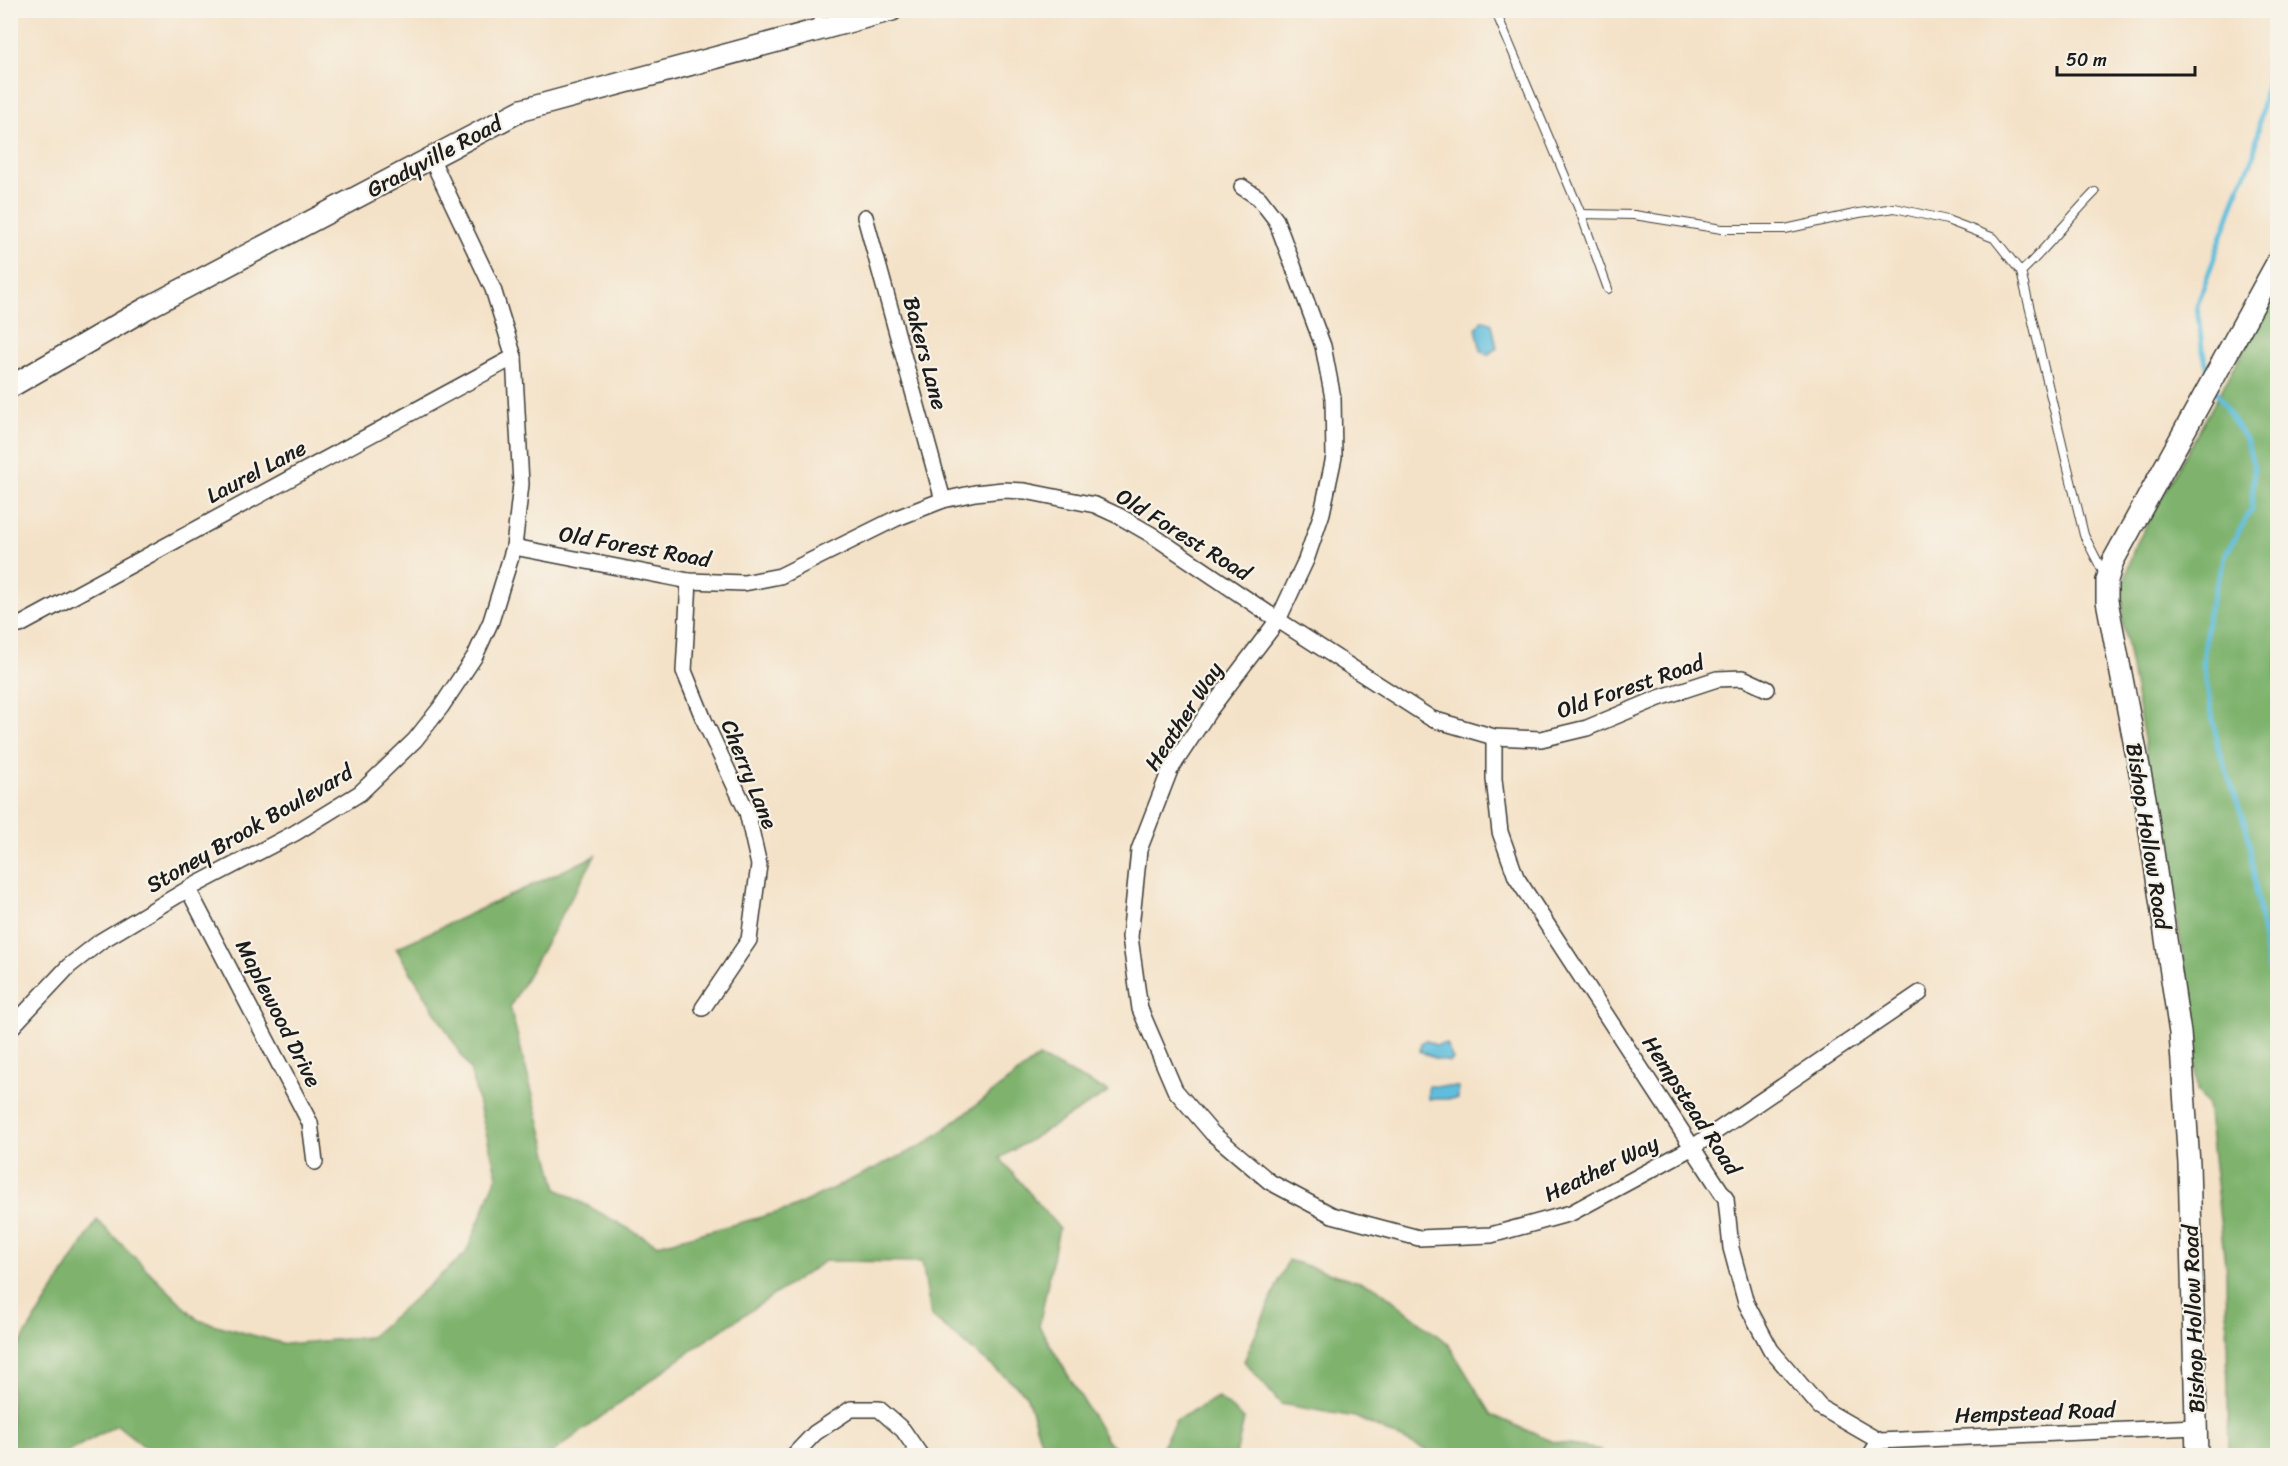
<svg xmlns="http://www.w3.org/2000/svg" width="2288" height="1466" viewBox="0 0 2288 1466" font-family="Sriracha,sans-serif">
  <rect width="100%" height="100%" fill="#f7f3e8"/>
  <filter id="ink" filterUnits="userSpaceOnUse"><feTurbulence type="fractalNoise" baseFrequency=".0167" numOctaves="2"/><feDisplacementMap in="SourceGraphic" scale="12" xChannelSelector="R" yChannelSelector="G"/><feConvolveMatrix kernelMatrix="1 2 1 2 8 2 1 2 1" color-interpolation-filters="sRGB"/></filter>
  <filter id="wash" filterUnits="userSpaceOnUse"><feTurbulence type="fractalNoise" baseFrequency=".008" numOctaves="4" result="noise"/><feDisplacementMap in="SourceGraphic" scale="24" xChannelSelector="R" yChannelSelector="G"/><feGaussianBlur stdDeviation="1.35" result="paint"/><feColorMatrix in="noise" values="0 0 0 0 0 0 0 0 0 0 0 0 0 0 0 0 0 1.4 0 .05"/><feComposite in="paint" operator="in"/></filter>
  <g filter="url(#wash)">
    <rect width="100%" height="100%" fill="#f4e2c8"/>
    <g fill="#7eb26d" stroke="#4d6744" stroke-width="1.5">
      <polygon points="2277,290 2277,1455 2229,1455 2226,1273 2207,1104 2197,1090 2184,960 2123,624 2123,586 2134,548"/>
      <polygon points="595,856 510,1007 557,1189 658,1245 790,1209 925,1144 1039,1057 1109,1092 1000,1158 1059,1228 1039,1326 1107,1441 1125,1455 1045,1455 1026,1394 931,1316 922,1262 825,1261 696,1347 549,1455 155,1455 117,1425 62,1455 11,1455 11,1358 97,1220 198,1320 285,1344 370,1337 466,1253 497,1176 470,1069 396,948"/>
      <polygon points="1288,1260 1376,1287 1448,1344 1492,1415 1553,1442 1601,1450 1594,1456 1436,1455 1355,1417 1281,1404 1244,1361"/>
      <polygon points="1218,1397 1244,1419 1236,1455 1157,1455 1176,1420"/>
    </g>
    <g fill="#5ebedd" stroke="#3d6d7c" stroke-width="1.5">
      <polygon points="1483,320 1492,324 1497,348 1487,355 1481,351 1476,328"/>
      <polygon points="1425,1040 1435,1045 1446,1044 1453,1059 1450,1062 1436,1059 1420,1051 1421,1043"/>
      <polygon points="1428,1086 1458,1087 1458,1099 1428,1099"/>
    </g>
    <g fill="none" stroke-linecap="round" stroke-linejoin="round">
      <g stroke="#5ebedd" stroke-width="5">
        <polyline points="2209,373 2202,348 2197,306 2240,185 2253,159 2273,46 2268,10"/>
        <polyline points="2214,388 2247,443 2254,467 2252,509 2226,554 2208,613 2203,664 2218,747 2247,830 2268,968 2278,992"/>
      </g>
    </g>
  </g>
  <g filter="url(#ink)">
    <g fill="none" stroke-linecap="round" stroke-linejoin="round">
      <defs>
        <g id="lane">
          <polyline points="815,10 823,28"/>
          <polyline points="1495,10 1581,214 1608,289"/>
          <polyline points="1581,214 1634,215 1722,229 1785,229 1859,213 1895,208 1947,220 1994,238 2021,272 2084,535 2104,574"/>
          <path d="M2021,272C2048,247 2069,218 2095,192"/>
        </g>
        <g id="street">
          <polyline points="1242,187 1259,198 1276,220 1323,346 1333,398 1334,457 1322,513 1306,560 1278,620 1209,711 1170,770 1139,850 1130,937 1140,1009 1175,1090 1212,1133 1270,1182 1332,1215 1419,1238 1491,1235 1571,1213 1693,1147 1920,993"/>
          <polyline points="865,217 943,500"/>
          <polyline points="514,547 689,581 744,583 780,576 897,518 943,500 975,493 1003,490 1025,491 1095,505 1119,516 1152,535 1278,620 1432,719 1494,737 1541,739 1587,728 1659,698 1717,679 1743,678 1767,689"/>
          <polyline points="689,581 684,671 704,720 747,812 759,865 749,940 703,1008"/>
          <polyline points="20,625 514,357"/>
          <polyline points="1494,737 1494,779 1500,832 1516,877 1726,1199 1731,1248 1746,1303 1771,1350 1820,1407 1879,1441 2196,1427"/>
          <polyline points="188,889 310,1123 315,1162"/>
          <polyline points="10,1029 69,966 101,941 188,889 295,833 360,793 415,740 441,707 475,656 491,621 514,547 521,484 514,357 493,289 431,158"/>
          <polyline points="793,1456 815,1433 851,1409 879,1409 903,1430 921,1456"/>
          <polyline points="1870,1456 1879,1441"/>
        </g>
        <g id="secondary">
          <polyline points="10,387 145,309 522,110 892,10"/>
          <polyline points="2197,1456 2189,1164 2180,1033 2145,798 2107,601 2107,580 2113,561 2278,261"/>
        </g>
      </defs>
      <use href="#lane" stroke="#3c3a36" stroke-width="10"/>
      <use href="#street" stroke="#3c3a36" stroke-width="18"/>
      <use href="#secondary" stroke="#3c3a36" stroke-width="24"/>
      <use href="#lane" stroke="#fff" stroke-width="8"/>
      <use href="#street" stroke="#fff" stroke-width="15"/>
      <use href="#secondary" stroke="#fff" stroke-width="21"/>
    </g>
  </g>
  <g text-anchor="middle" stroke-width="4.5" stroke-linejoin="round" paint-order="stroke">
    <g font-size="22" fill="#1c1c1c" stroke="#f7f3e8">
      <text transform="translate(434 156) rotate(-28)" y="8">Gradyville Road</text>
      <text transform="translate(926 353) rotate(75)" y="8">Bakers Lane</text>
      <text transform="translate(256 471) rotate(-28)" y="8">Laurel Lane</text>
      <text transform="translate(1184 534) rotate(32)" y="8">Old Forest Road</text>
      <text transform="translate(635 546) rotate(10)" y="8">Old Forest Road</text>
      <text transform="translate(1630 686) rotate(-19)" y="8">Old Forest Road</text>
      <text transform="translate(1183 716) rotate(-57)" y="8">Heather Way</text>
      <text transform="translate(750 774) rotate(68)" y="8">Cherry Lane</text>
      <text transform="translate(249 828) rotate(-30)" y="8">Stoney Brook Boulevard</text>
      <text transform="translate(2149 836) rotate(81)" y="8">Bishop Hollow Road</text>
      <text transform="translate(279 1013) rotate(63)" y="8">Maplewood Drive</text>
      <text transform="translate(1692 1105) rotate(57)" y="8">Hempstead Road</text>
      <text transform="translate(1601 1168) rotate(-26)" y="8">Heather Way</text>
      <text transform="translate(2193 1319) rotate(-92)" y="8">Bishop Hollow Road</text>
      <text transform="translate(2035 1412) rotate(-2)" y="8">Hempstead Road</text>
    </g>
  </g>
  <rect width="2288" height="1466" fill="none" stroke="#f7f3e8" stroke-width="36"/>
  <path d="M2057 66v9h138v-9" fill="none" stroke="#1c1c1c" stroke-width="3"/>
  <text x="2066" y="66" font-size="18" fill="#1c1c1c" stroke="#f7f3e8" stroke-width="4.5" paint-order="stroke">50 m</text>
</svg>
